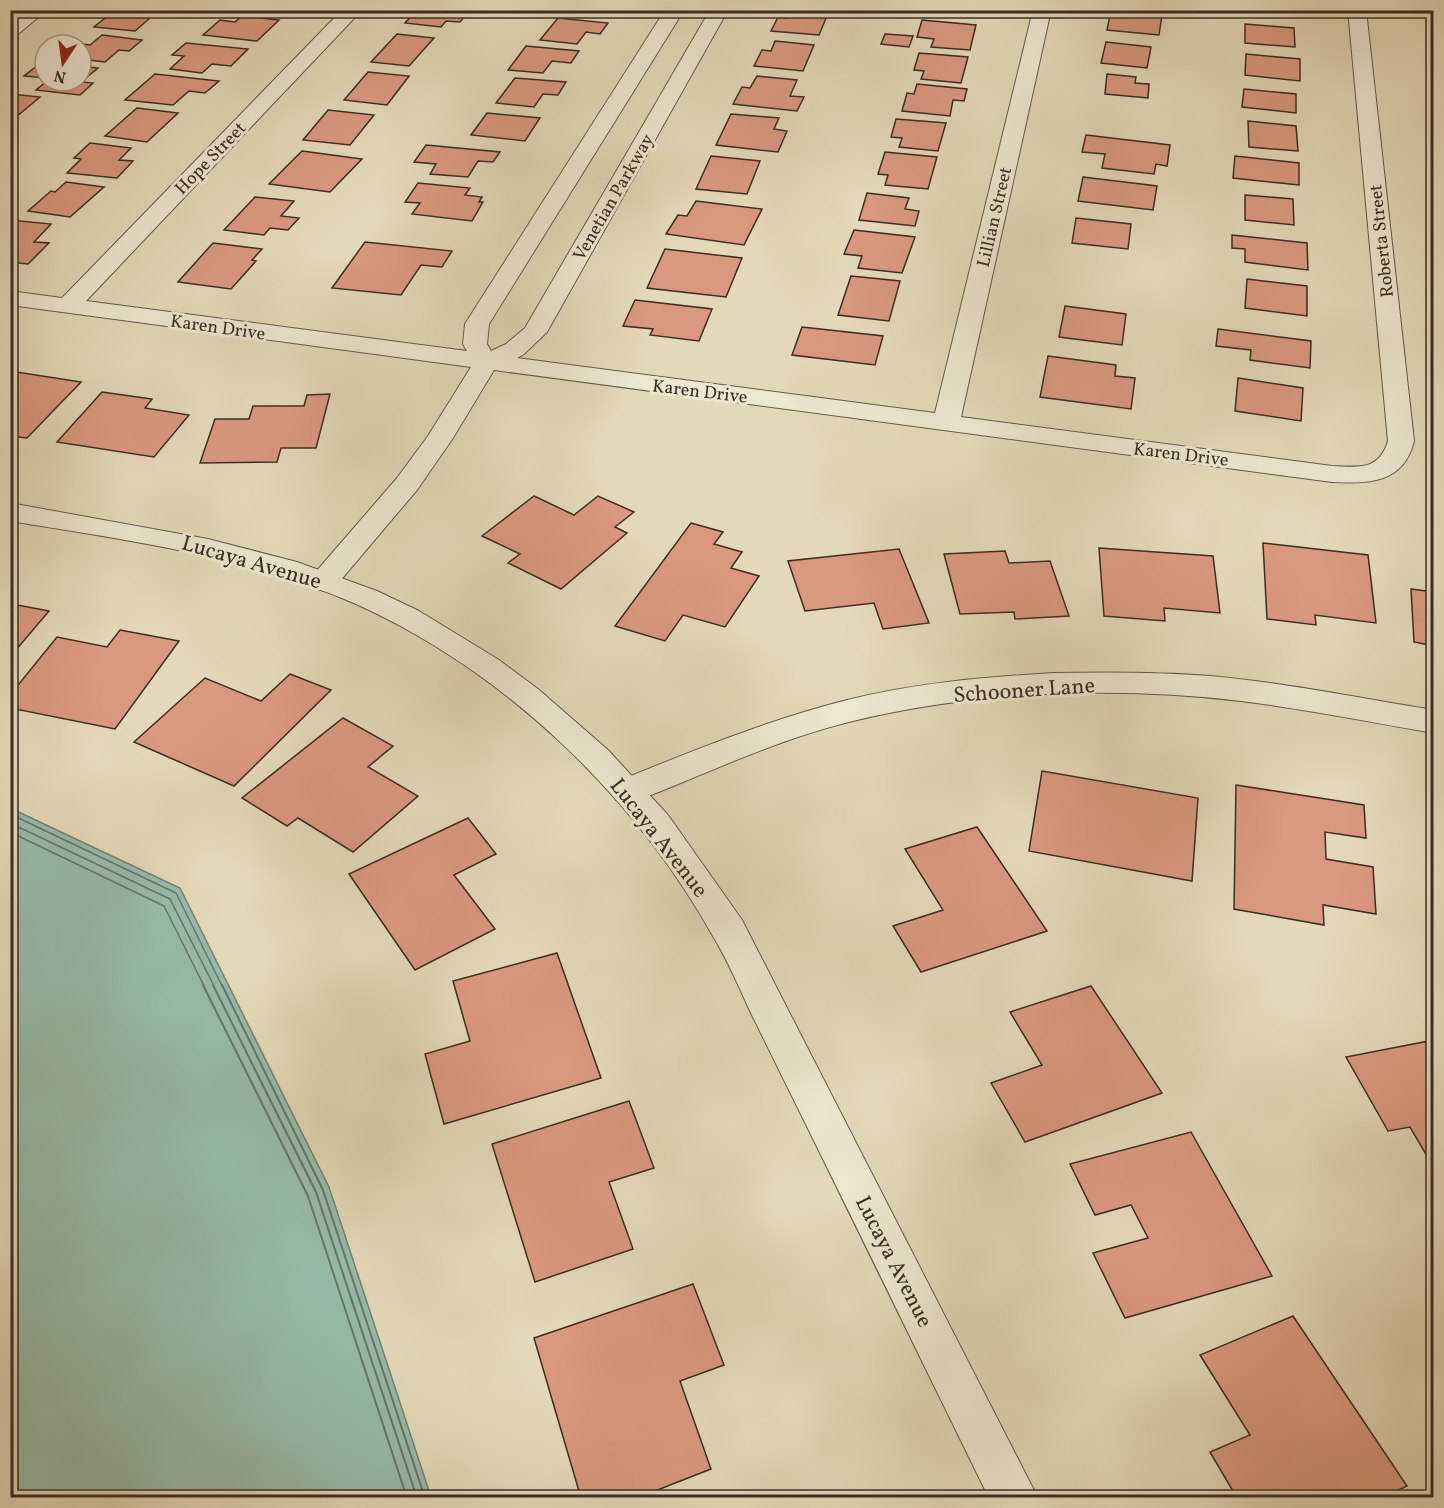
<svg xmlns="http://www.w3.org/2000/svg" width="1444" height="1508" viewBox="0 0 1444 1508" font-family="Vollkorn,serif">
  <rect width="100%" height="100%" fill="#e3d8b7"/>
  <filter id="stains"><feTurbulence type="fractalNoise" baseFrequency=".00333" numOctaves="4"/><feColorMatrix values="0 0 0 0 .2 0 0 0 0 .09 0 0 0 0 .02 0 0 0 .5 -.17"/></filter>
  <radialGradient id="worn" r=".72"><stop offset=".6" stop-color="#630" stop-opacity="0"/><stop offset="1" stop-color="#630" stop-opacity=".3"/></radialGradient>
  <polygon fill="#96bba9" stroke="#728274" stroke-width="1.5" points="10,808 180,888 329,1187 431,1497 11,1497"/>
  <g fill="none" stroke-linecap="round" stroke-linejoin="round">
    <g stroke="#687466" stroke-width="1.5">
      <polyline points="10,814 176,893 222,986"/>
      <polyline points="10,823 170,899 214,986"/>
      <polyline points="10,832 164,906 204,986"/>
    </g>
    <g stroke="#687466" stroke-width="2">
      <polyline points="203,985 308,1196 407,1498"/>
      <polyline points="213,985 316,1192 417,1498"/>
      <polyline points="222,985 323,1190 425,1498"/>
    </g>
  </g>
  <g fill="#da987f" stroke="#3b2c24" stroke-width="1.5">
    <polygon points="104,10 159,10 135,31 94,27 105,18 96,17"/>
    <polygon points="417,10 470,10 460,22 446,21 441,27 405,23"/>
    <polygon points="789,10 824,10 829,11 819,35 771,31 778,17 786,18"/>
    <polygon points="946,10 980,10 978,17 945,13"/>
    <polygon points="1111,10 1162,15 1159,35 1107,30"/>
    <polygon points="1220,10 1286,10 1285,17"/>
    <polygon points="1426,10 1434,11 1434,28 1428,27"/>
    <polygon points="242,16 279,20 257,41 203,35 220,20 235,22"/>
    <polygon points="558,18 608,23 600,34 586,32 577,44 540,40"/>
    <polygon points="922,20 976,25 970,50 931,47 934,39 917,37"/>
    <polygon points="1245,24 1294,28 1295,47 1245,43"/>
    <polygon points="397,34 434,38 409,66 371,62"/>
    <polygon points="885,34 913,36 909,47 881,44"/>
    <polygon points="102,35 142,40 129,51 119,50 105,62 81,59 81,45 63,45 66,42 90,45"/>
    <polygon points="775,41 814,45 803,71 754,66 762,50 771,51"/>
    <polygon points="1106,42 1151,47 1147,68 1101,63"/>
    <polygon points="186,43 248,49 231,66 212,64 202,73 170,69 184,56 172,55"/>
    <polygon points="526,46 579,51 571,63 552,61 543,73 508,70"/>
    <polygon points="919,53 968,57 961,83 921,79 924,71 914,70"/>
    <polygon points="1246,54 1300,59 1300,81 1245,75"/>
    <polygon points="42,62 45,62 45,78 24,76"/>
    <polygon points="81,66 98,68 81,82 93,83 80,95 36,90 47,81 81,81"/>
    <polygon points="368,72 409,76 387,105 344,100"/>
    <polygon points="155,74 219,81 205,93 189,91 173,105 125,100"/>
    <polygon points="1107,74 1136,77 1135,83 1149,84 1148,98 1105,94"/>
    <polygon points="757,76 797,80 790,96 804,97 797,111 733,104 742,87 750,88"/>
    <polygon points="515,78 566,82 558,95 543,94 534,107 496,103"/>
    <polygon points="917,84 967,89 964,101 953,100 950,116 902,111 907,93 914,94"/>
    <polygon points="1244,89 1296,94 1296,113 1242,107"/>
    <polygon points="10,94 40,97 10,122"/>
    <polygon points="137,108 178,113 147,142 105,136"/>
    <polygon points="328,110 374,115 350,145 303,140"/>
    <polygon points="487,113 540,118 525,141 471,135"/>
    <polygon points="731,114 779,118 774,129 787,131 778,152 716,145"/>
    <polygon points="896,119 946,123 938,151 899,147 902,138 891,137"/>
    <polygon points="1248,121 1296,126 1298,151 1249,147"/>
    <polygon points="1086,135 1170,145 1167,166 1156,164 1154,174 1102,168 1105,154 1082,152"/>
    <polygon points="90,143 131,148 119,160 133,161 117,178 67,173 81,159 74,158"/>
    <polygon points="426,145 500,152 493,162 478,161 468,177 430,174 436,164 414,162"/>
    <polygon points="302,151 362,159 330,192 269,184"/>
    <polygon points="885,152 937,157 928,189 885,185 888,175 878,174"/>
    <polygon points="711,156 760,161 747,194 696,189"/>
    <polygon points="1235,156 1299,163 1299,185 1233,178"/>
    <polygon points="1083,177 1157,186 1153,210 1078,201"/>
    <polygon points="66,182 104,187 70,217 28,211 51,191 55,192"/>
    <polygon points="418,183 470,188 465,195 482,197 479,202 483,202 472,221 412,214 420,203 405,202"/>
    <polygon points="867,193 909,198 905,209 919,211 915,226 859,220"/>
    <polygon points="1245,195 1293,199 1294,225 1245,220"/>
    <polygon points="255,197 294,201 281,216 299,218 288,230 270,228 264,235 224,230"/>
    <polygon points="696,201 762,209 744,245 666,234 678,215 687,216"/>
    <polygon points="1076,218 1131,224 1128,249 1072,243"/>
    <polygon points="10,220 51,224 34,242 49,243 28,264 10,262"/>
    <polygon points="854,230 915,237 902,273 858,268 862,256 844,254"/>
    <polygon points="1232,235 1307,243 1308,270 1245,262 1245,249 1232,248"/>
    <polygon points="365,242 452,251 442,267 421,265 401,295 332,288"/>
    <polygon points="213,243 262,249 252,260 256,261 231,289 178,282"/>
    <polygon points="665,249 742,258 726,297 647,288"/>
    <polygon points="851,276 900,281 889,321 838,315"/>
    <polygon points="1247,279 1307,286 1307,316 1245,308"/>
    <polygon points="635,300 712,309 699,341 650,335 653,329 623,326"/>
    <polygon points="1065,306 1126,314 1122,345 1059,337"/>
    <polygon points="802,327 883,336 875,365 792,355"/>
    <polygon points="1218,329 1311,341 1310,368 1250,360 1251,350 1216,346"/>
    <polygon points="1048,356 1116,365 1115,376 1135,378 1131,409 1040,397"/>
    <polygon points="10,371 81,382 27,438 10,436"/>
    <polygon points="1238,378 1303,388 1301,421 1235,411"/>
    <polygon points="102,392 152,399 145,408 189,415 154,457 57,442"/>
    <polygon points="330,394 316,448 281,448 277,462 200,463 215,419 249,419 253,406 304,406 307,395"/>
    <polygon points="534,496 574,515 598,496 634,512 615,527 627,533 561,589 508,563 520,554 482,536"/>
    <polygon points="691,523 723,532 714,544 742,552 731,568 759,576 725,627 683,615 665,641 615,626"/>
    <polygon points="1263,543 1368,555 1376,623 1315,615 1316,625 1267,619"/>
    <polygon points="1099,548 1213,556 1220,613 1164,608 1165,621 1104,616"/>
    <polygon points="899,549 929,623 883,629 874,603 805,611 788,561"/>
    <polygon points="1005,551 1009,563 1050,561 1069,616 1015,619 1014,612 960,614 944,554"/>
    <polygon points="1411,589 1434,592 1434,646 1414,642"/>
    <polygon points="12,604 49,611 10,657 10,605"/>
    <polygon points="120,630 179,641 115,729 10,708 10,695 57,637 107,647"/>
    <polygon points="290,674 331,690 234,786 134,742 205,678 261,701"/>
    <polygon points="343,718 393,746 368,767 418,796 353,852 298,818 287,826 242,798"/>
    <polygon points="1042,771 1198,798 1192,881 1029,851"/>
    <polygon points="1236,785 1364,805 1366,838 1325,832 1326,859 1373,867 1376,914 1323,905 1324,925 1234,909"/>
    <polygon points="468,818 496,854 454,875 495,929 415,970 349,874"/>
    <polygon points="977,827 1047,931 921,972 893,926 943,910 905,849"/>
    <polygon points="557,953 601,1078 444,1124 425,1054 470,1041 453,981"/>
    <polygon points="1091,986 1162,1093 1025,1142 991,1083 1042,1065 1010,1012"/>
    <polygon points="1434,1040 1434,1168 1410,1127 1388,1131 1346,1057"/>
    <polygon points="629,1101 654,1168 609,1182 633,1249 535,1282 492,1144"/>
    <polygon points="1191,1132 1272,1276 1125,1318 1093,1253 1148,1238 1131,1205 1095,1215 1070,1164"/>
    <polygon points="693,1284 724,1365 680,1381 711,1469 637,1498 581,1498 534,1338"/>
    <polygon points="1293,1316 1407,1486 1382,1498 1237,1498 1210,1452 1250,1435 1200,1355"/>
  </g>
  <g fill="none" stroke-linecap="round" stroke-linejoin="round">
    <defs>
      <g id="minor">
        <polygon points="26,10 47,10 17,35 10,37 10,22"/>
        <path d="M342,10H362L86,301L467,351L463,344L465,324L665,10H684L489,324L487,344L491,351L506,344L525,328L710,10H728L547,332L524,354L517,358L935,413L1033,10H1051L961,417L1332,466C1358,467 1379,471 1388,441L1348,10H1366L1414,441C1404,483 1369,484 1332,482L494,370L453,438L417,490L334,588L324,591L314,588L309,581L314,574L397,478L428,436L471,367L10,305V291L62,298Z"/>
        <path d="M1054,673C1106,672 1159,672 1211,676C1286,683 1359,698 1434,710V733C1370,722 1306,709 1241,701C1112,686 975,691 849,722C796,735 746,756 695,777C673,786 651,796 628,803L616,800L611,791L616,782C692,751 768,720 847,700C915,683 985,677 1054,673Z"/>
      </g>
      <path id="tertiary" d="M10,503L208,539L297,562L377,591L419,611L499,660L538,689L608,750L668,815L742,920L1038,1498H989C932,1382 876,1266 819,1151C796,1104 773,1058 750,1011C739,987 728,961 714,938C635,796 505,671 356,604C247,556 127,540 10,521Z"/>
    </defs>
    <use href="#minor" stroke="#655749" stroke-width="2"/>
    <use href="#tertiary" stroke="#655749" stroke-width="2"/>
    <use href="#minor" fill="#ede6d0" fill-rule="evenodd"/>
    <use href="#tertiary" fill="#ede6d0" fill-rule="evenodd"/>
  </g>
  <g text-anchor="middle" stroke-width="6" stroke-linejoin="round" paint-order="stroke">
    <g font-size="18" fill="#3b2c24" stroke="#ede6d0">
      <text transform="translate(210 158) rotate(-46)" y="6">Hope Street</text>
      <text transform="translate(613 197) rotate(-60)" y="6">Venetian Parkway</text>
      <text transform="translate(994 217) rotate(-77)" y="6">Lillian Street</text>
      <text transform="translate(1381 241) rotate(-96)" y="6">Roberta Street</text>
      <text transform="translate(218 327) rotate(8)" y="6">Karen Drive</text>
      <text transform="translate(700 391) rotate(7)" y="6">Karen Drive</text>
      <text transform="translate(1181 454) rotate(7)" y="6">Karen Drive</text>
    </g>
    <g font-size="22" fill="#3b2c24" stroke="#ede6d0">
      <text transform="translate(252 561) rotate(16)" y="8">Lucaya Avenue</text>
      <text transform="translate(1024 689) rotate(-4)" y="8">Schooner Lane</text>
      <text transform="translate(660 837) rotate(52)" y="8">Lucaya Avenue</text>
      <text transform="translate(895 1261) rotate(63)" y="8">Lucaya Avenue</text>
    </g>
  </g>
  <rect width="1444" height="1508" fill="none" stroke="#e3d8b7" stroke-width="36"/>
  <rect x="12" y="12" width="1420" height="1484" fill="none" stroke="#3b2c24" stroke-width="3"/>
  <rect x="18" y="18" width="1408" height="1472" fill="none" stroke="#3b2c24" stroke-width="1.5"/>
  <g transform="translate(63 63) rotate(193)"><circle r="28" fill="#ede6d0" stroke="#a69c8b" stroke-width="1.5"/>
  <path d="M0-4.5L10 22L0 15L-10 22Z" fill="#8f2418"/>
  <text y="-9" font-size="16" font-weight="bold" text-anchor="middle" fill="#3b2c24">N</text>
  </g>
  <rect width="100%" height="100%" filter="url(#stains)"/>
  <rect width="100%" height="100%" fill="url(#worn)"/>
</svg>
